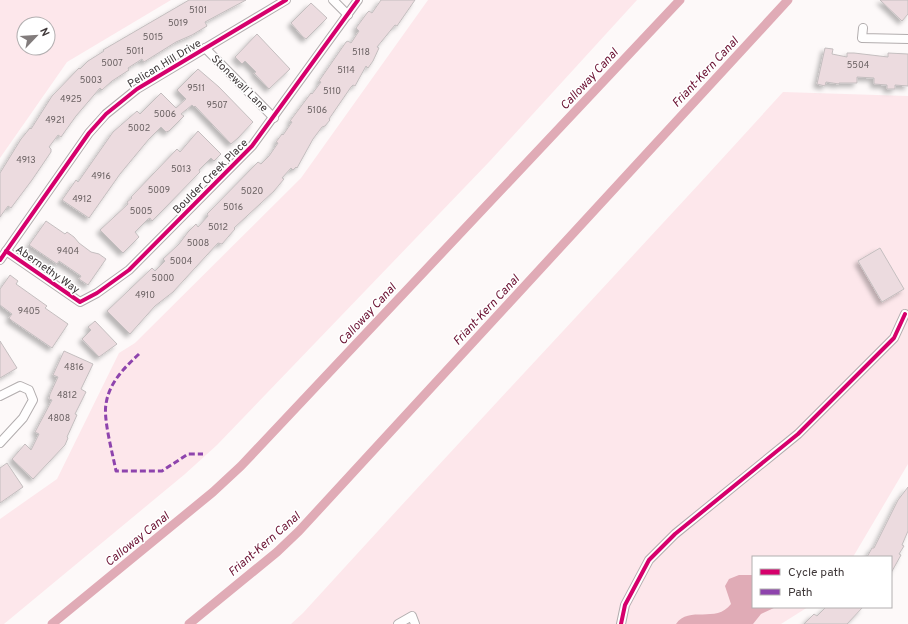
<svg xmlns="http://www.w3.org/2000/svg" width="908" height="624" viewBox="0 0 908 624" font-family="Overpass,sans-serif">
  <defs>
    <filter id="shadow"><feDropShadow dx="-3.5" dy="3.5" stdDeviation="2" flood-color="#0004"/></filter>
  </defs>
  <rect width="100%" height="100%" fill="#fdf9f9"/>
  <g fill="#fde7eb" fill-rule="evenodd">
    <path d="M0,0H171L67,62L0,158ZM24,24H48V48H24Z"/>
    <polygon points="428,0 637,0 489,162 217,445 185,474 4,624 0,624 0,519 57,479 119,353 135,343 301,178"/>
    <path d="M783,92L908,96V464L853,557H753V607H808L781,624H291L303,613C462,438 624,267 783,92Z"/>
  </g>
  <path fill="#e0abb6" d="M739,575H753V607H776L761,614L753,624H676C689,605 716,624 731,604L725,586L729,579Z"/>
  <g fill="none" stroke-linecap="round" stroke-linejoin="round">
    <g stroke="#e0abb6" stroke-width="9">
      <polyline points="52,624 213,492 241,466 680,0"/>
      <polyline points="189,624 277,552 299,531 788,0"/>
    </g>
  </g>
  <g fill="#ecdbdf" stroke="#c4bebf" filter="url(#shadow)">
    <polygon points="189,0 246,0 205,22 207,26 192,35 176,42 144,62 142,59 128,68 129,70 112,81 102,90 100,88 76,116 61,137 58,135 49,147 51,149 51,152 32,180 11,208 8,206 0,217 0,173 21,139 30,128 31,129 52,96 79,68 80,69 88,61 104,51 103,50"/>
    <polygon points="381,0 415,0 397,26 395,25 377,47 379,48 373,61 368,68 366,66 355,86 353,85 351,87 329,119 330,120 325,126 322,127 313,139 297,168 296,167 293,170 291,168 282,178 284,179 274,191 234,228 235,229 222,244 218,243 173,292 155,306 130,334 107,311 152,268 155,271 165,261 163,259 179,244 188,232 196,224 198,227 208,216 207,214 258,162 261,164 269,156 278,143 276,142 282,134 283,135 292,122 290,121 311,93 312,94 321,82 319,81 346,42 348,41 351,43 359,31 356,28 367,13 369,11 372,13"/>
    <polygon points="880,0 908,0 908,14 902,21"/>
    <polygon points="311,3 327,18 306,39 303,37 291,23"/>
    <polygon points="257,34 290,69 269,89 254,73 256,72 245,61 242,64 235,57"/>
    <polygon points="825,48 833,49 832,54 847,57 847,53 854,53 888,57 888,53 908,54 908,86 895,85 895,89 887,89 887,85 874,84 874,78 857,77 857,83 839,83 839,84 826,82 825,86 817,84"/>
    <polygon points="198,69 219,87 253,122 238,138 231,144 195,106 194,107 192,105 181,114 184,116 169,131 166,132 161,127 149,139 120,174 89,218 62,200 76,180 78,182 113,132 137,111 140,114 161,93 176,108 186,99 177,90"/>
    <polygon points="198,131 221,154 214,161 211,158 199,170 200,172 163,210 152,221 150,218 148,219 135,232 139,237 123,253 100,230 128,204 127,202 132,198 131,197 177,149 180,152"/>
    <polygon points="46,221 65,234 67,232 74,237 79,243 91,252 99,254 106,259 88,285 79,279 81,276 59,261 57,264 29,245"/>
    <polygon points="880,248 904,289 882,302 858,261"/>
    <polygon points="10,275 18,281 16,284 47,306 45,308 68,324 52,348 11,320 9,318 12,314 0,305 0,289"/>
    <polygon points="95,321 117,344 99,357 82,339 91,330 88,327"/>
    <polygon points="0,341 17,368 0,378"/>
    <polygon points="64,351 93,364 81,389 86,392 75,414 77,415 67,437 68,438 65,445 33,479 12,459 25,444 31,450 39,434 35,432 52,400 49,399 50,394 58,377 53,375"/>
    <polygon points="7,463 23,487 0,503 0,468"/>
    <polygon points="908,487 908,531 902,545 904,546 899,554 901,555 891,573 891,557 867,557 872,548 874,548 898,500"/>
    <polygon points="826,607 863,607 847,624 804,624 814,614 817,616"/>
  </g>
  <g fill="none" stroke-linecap="round" stroke-linejoin="round">
    <defs>
      <g id="street">
        <polyline points="333,0 348,15"/>
        <polyline points="863,28 862,38 908,39"/>
        <polyline points="205,48 274,118"/>
        <polyline points="6,251 80,302 97,293 129,270 252,146 358,0"/>
        <polyline points="0,260 89,133 106,114 137,89 286,0"/>
        <polyline points="0,396 20,386 29,390 33,400 23,418 0,443"/>
        <polyline points="398,624 412,616 415,624"/>
        <polyline points="621,624 625,605 649,560 675,534 798,434 894,338 905,314"/>
      </g>
    </defs>
    <use href="#street" stroke="#b2adae" stroke-width="10"/>
    <use href="#street" stroke="#fffefe" stroke-width="8"/>
    <path stroke="#8e44ad" stroke-width="3" stroke-dasharray="6 3" stroke-linecap="butt" d="M139,354C124,368 109,383 106,404C103,419 113,455 116,471H162L188,454H203"/>
    <defs>
      <g id="cycleway">
        <polyline points="6,251 80,302 97,293 129,270 252,146 358,0"/>
        <polyline points="0,260 89,133 106,114 137,89 286,0"/>
        <polyline points="621,624 625,605 649,560 675,534 798,434 894,338 905,314"/>
      </g>
    </defs>
    <use href="#cycleway" stroke="#fff" stroke-width="6"/>
    <use href="#cycleway" stroke="#d6006c" stroke-width="4"/>
  </g>
  <g text-anchor="middle" stroke-width="3" stroke-linejoin="round" paint-order="stroke">
    <g font-size="9" fill="#6a6162">
      <text x="198" y="13">5101</text>
      <text x="178" y="26">5019</text>
      <text x="153" y="40">5015</text>
      <text x="135" y="54">5011</text>
      <text x="361" y="55">5118</text>
      <text x="112" y="66">5007</text>
      <text x="858" y="68">5504</text>
      <text x="346" y="73">5114</text>
      <text x="91" y="83">5003</text>
      <text x="196" y="91">9511</text>
      <text x="332" y="94">5110</text>
      <text x="71" y="102">4925</text>
      <text x="217" y="108">9507</text>
      <text x="317" y="113">5106</text>
      <text x="165" y="117">5006</text>
      <text x="55" y="123">4921</text>
      <text x="139" y="131">5002</text>
      <text x="26" y="163">4913</text>
      <text x="181" y="172">5013</text>
      <text x="101" y="179">4916</text>
      <text x="159" y="193">5009</text>
      <text x="252" y="194">5020</text>
      <text x="82" y="202">4912</text>
      <text x="233" y="210">5016</text>
      <text x="141" y="214">5005</text>
      <text x="218" y="230">5012</text>
      <text x="198" y="246">5008</text>
      <text x="68" y="254">9404</text>
      <text x="181" y="264">5004</text>
      <text x="163" y="281">5000</text>
      <text x="145" y="298">4910</text>
      <text x="29" y="314">9405</text>
      <text x="74" y="370">4816</text>
      <text x="67" y="398">4812</text>
      <text x="59" y="421">4808</text>
    </g>
    <g font-size="11" fill="#3f3839" stroke="#fff">
      <text transform="translate(164 63) rotate(-31)" y="4">Pelican Hill Drive</text>
      <text transform="translate(240 83) rotate(45)" y="4">Stonewall Lane</text>
      <text transform="translate(210 176) rotate(-45)" y="4">Boulder Creek Place</text>
      <text transform="translate(48 269) rotate(35)" y="4">Abernethy Way</text>
    </g>
    <g font-size="12" font-style="italic" fill="#6a1031" stroke="#fff">
      <text transform="translate(705 72) rotate(-47)" y="4">Friant-Kern Canal</text>
      <text transform="translate(589 79) rotate(-47)" y="4">Calloway Canal</text>
      <text transform="translate(486 310) rotate(-47)" y="4">Friant-Kern Canal</text>
      <text transform="translate(367 314) rotate(-47)" y="4">Calloway Canal</text>
      <text transform="translate(137 539) rotate(-39)" y="4">Calloway Canal</text>
      <text transform="translate(264 544) rotate(-41)" y="4">Friant-Kern Canal</text>
    </g>
  </g>
  <rect x="752" y="556" width="140" height="52" fill="#ffffff" stroke="#b2afb0"/>
  <rect x="760" y="569" width="20" height="6" fill="#d6006c" stroke="#b2afb0"/>
  <text x="788" y="576" font-size="12" fill="#3f3839">Cycle path</text>
  <rect x="760" y="589" width="20" height="6" fill="#8e44ad" stroke="#b2afb0"/>
  <text x="788" y="596" font-size="12" fill="#3f3839">Path</text>
  <g transform="translate(36 36) rotate(65)"><circle r="19" fill="#ffffff" stroke="#b2afb0"/>
  <path d="M0-3L7 15L0 10L-7 15Z" fill="#827c7c"/>
  <text y="-6" font-size="11" font-weight="bold" text-anchor="middle" fill="#3f3839">N</text>
  </g>
</svg>
